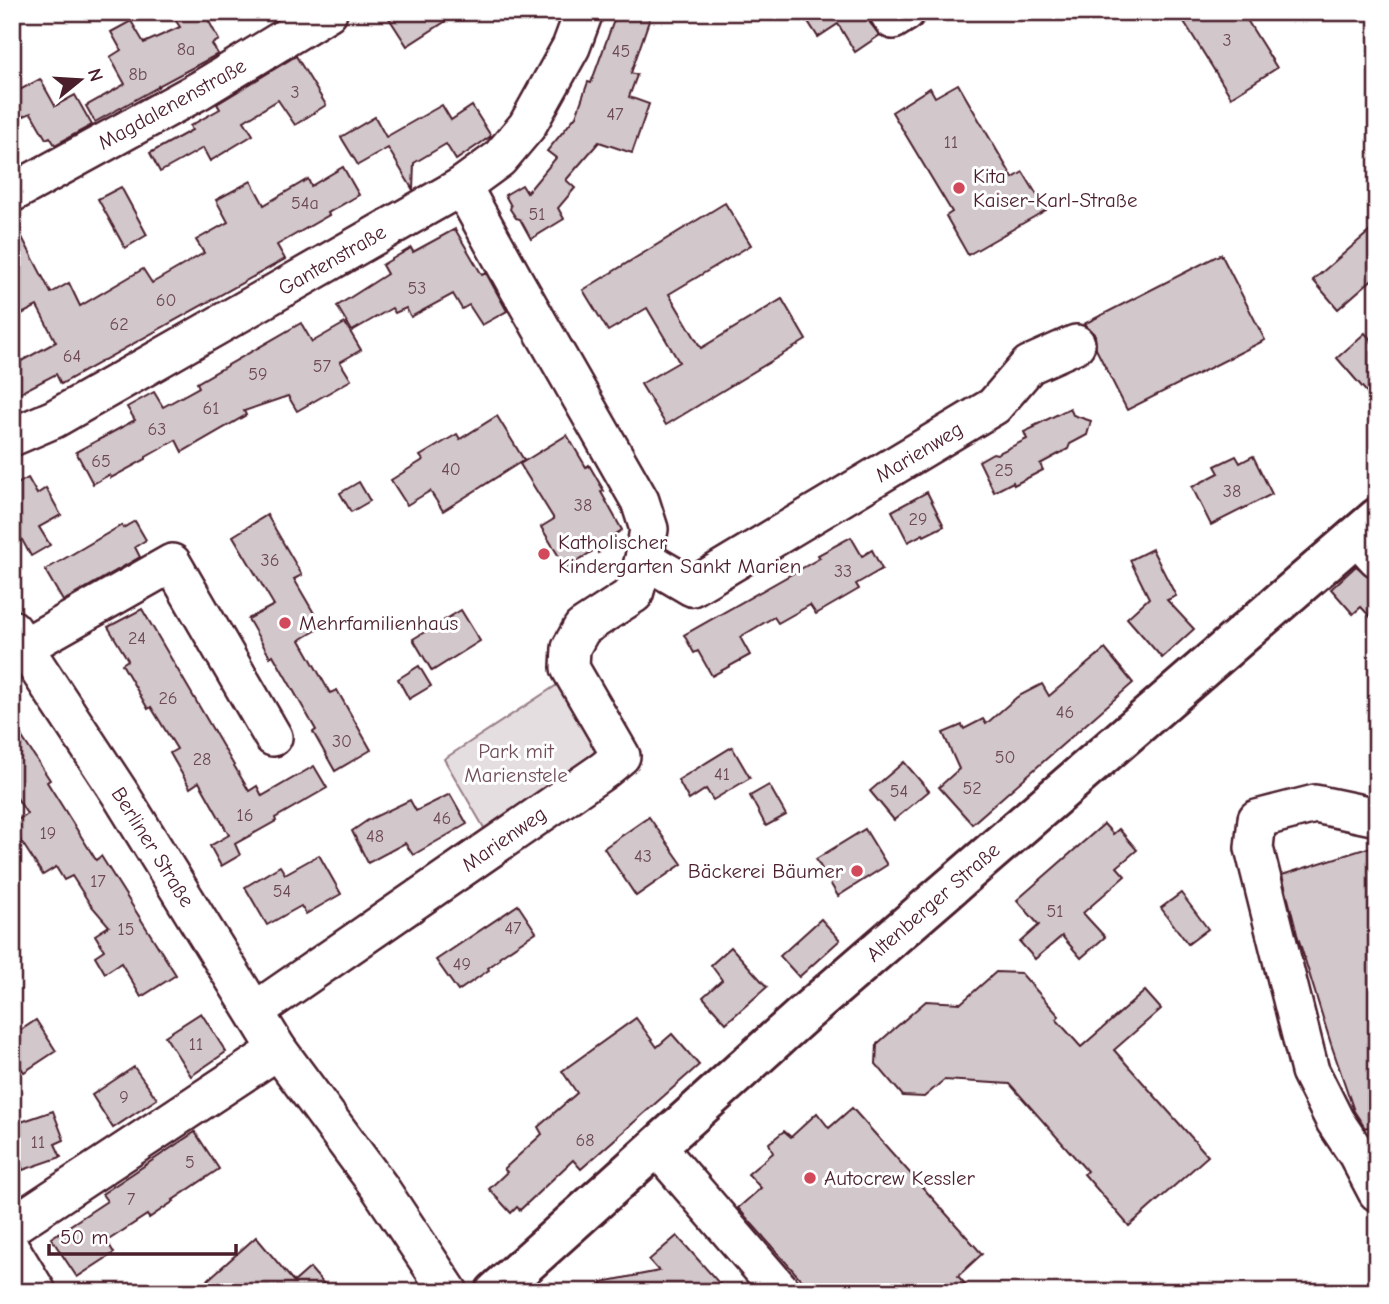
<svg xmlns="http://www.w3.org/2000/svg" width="1389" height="1304" viewBox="0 0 1389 1304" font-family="'Comic Neue',sans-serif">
  <rect width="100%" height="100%" fill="#fff"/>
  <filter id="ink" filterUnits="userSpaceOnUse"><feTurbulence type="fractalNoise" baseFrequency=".0143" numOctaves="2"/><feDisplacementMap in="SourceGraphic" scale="14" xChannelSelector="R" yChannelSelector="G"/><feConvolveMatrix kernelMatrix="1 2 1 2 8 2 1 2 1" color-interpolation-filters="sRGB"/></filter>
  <g filter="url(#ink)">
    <polygon fill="#e5dee0" stroke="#987e86" stroke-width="2" points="560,683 597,747 596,754 487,833 444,759"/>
    <g fill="#d2c7cb" stroke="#4a1f2b" stroke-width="2">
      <polygon points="170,12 204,12 219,40 212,44 218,54 158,86 158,87 95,122 86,106 125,84 110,57 121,50 111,32 131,21 144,43 180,27"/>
      <polygon points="385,12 460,12 407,46"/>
      <polygon points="617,12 652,12 631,73 637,75 629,97 649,104 632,153 599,142 566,180 575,188 558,208 564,219 531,239 520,219 516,218 510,209 511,206 505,195 522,185 527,193 556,158 547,151 576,116 588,82 591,83"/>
      <polygon points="802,12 867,12 870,23 880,35 855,52 838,24 818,37"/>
      <polygon points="1178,12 1242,12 1277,68 1231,97"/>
      <polygon points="296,56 326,105 295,125 278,100 244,121 253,135 210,161 203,148 160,172 150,153 192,130 190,126 220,109 217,104"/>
      <polygon points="40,79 55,106 75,95 92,125 55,145 50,137 46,139 31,113 12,121 12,94"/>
      <polygon points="958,84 1013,178 1023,172 1046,210 968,255 946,216 952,212 892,112 930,88 935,97"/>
      <polygon points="442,105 451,120 472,106 491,136 456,160 446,144 414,163 413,190 388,148 358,165 341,137 375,117 386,137"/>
      <polygon points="343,167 359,195 328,213 329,215 277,245 285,259 61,384 56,374 12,397 12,366 56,342 37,306 12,319 12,218 51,293 69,283 80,306 143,269 152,283 204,253 196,240 228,222 216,200 251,181 264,205 308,179 311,186"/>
      <polygon points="121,187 147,235 125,248 98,199"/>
      <polygon points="725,203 751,245 669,294 701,348 782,299 806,340 666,425 641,384 679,362 647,308 608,331 583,290"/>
      <polygon points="1377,225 1377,275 1338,309 1313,280"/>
      <polygon points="455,229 482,275 486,273 507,311 482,325 469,305 462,309 453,294 411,317 406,308 395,313 392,308 352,331 337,306 387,274 382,265 411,248 413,252"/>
      <polygon points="1221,254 1265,340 1127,410 1096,349 1095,335 1084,324"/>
      <polygon points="301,323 312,342 345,323 361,350 340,362 351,380 297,411 288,396 244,411 246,415 182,452 176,440 146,457 146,459 111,478 109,475 93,484 76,452 135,420 127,407 154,392 163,407 199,387 197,383"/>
      <polygon points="1365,333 1377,347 1377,404 1337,358"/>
      <polygon points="1070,408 1073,415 1091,421 1087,435 1070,444 1068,449 1040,464 1043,470 1014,485 1013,482 994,492 979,461 993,453 997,454 1027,439 1024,432 1035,427 1034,426"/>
      <polygon points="497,416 524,460 443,511 430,491 407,505 391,480 423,460 420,456 457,434 460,439"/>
      <polygon points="567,435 586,467 589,465 604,491 601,492 622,530 611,537 614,543 598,553 596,549 566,568 541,527 554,519 520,464"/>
      <polygon points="1236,456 1240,463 1253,456 1272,494 1211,525 1192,487 1219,473 1215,466"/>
      <polygon points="28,478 37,494 46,488 61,515 39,527 50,545 31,556 12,522 12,487"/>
      <polygon points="359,482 370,501 351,512 340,493"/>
      <polygon points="927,492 944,526 924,536 923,534 908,542 892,511"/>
      <polygon points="267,515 302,575 294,579 322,627 300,640 330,693 337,690 371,750 335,771 313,732 316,730 273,655 270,657 248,619 274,605 233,536"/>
      <polygon points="135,521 146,540 135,547 140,557 63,601 45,570 122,525 123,528"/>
      <polygon points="851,537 862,556 872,550 882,569 856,584 859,589 816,614 810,605 778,623 774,617 740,637 750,655 712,676 698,651 694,653 684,635 820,558 818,555"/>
      <polygon points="1152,549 1176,596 1167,600 1194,629 1162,658 1127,618 1149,598 1130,560"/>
      <polygon points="1356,566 1377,583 1377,624 1361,607 1353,614 1331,589"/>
      <polygon points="142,609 249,791 257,786 262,796 314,766 327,788 275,818 276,821 235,844 240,855 221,866 210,846 229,835 199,782 190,788 170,753 177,749 151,707 148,709 122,664 128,660 108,627"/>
      <polygon points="461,610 480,641 432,671 413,639"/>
      <polygon points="1105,649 1133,683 972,824 939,787 959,769 943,733 962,725 964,729 983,719 986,724 1017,697 1042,684 1049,696"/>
      <polygon points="419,666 431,686 409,699 398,679"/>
      <polygon points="12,722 50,780 47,782 96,860 101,856 176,975 141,997 121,963 105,973 95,956 104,950 95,935 109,926 90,904 72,876 64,880 56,867 43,875 14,830 19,826 16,821 27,814 12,790"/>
      <polygon points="732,747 750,778 713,800 706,789 689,800 678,780"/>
      <polygon points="904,762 929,791 894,820 870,791"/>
      <polygon points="769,785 786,815 766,826 750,796"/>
      <polygon points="450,794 467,824 413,855 405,843 368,863 352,831 368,820 410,800 416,811"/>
      <polygon points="649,817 682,864 636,896 604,848"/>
      <polygon points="1104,824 1113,834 1119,829 1137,850 1117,867 1125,876 1083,913 1105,937 1081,958 1062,936 1035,959 1020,942 1039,925 1017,900"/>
      <polygon points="865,829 887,865 838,896 816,859"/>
      <polygon points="1377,845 1377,1124 1365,1128 1354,1111 1331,1044 1297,934 1282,875"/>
      <polygon points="319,855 341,894 306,914 301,906 267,925 245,887 280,866 285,874"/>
      <polygon points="1181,893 1208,929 1188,944 1161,908"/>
      <polygon points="518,905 536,932 499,957 500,959 488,968 489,970 458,991 436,960"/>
      <polygon points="821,919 840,940 799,977 780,956"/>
      <polygon points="731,947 767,987 726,1023 703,997 722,980 711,965"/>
      <polygon points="996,972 1021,973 1059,1016 1056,1019 1081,1047 1145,991 1161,1009 1114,1050 1208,1156 1129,1226 1084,1174 1087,1171 1010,1084 944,1080 924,1097 903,1096 876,1064 877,1044 926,1001 961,1003"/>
      <polygon points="201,1013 226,1052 191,1076 165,1036"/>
      <polygon points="636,1018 657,1047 672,1034 699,1065 581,1169 573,1160 520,1210 517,1207 511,1213 489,1189 507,1172 504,1169 542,1134 538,1127 577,1093 562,1071"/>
      <polygon points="36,1020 56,1051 24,1072 12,1054 12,1036"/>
      <polygon points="134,1067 157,1099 113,1128 92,1095"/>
      <polygon points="852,1108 982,1254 958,1276 972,1292 812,1292 738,1208 761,1188 748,1174 773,1153 769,1143 784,1131 791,1137 817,1113 829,1128"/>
      <polygon points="53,1111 64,1140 55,1144 61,1157 23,1170 12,1141 12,1125"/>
      <polygon points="195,1132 219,1169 173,1200 174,1201 149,1218 147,1215 107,1241 114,1253 77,1277 51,1238 107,1201 102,1194"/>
      <polygon points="677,1236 727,1292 603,1292 602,1282 659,1271 649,1260"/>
      <polygon points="256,1237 294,1282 310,1268 331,1292 194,1292"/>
    </g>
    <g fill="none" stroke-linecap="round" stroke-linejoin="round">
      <defs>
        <g id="minor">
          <polyline points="888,12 893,20 906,12"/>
          <polyline points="12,193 200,90 328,12"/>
          <polyline points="12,437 54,419 462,186 499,159 527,126 571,47 584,12"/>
          <polyline points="1357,536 1377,558"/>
          <polyline points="644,559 692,587 994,406 1029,365 1076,344"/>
          <polyline points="12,629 119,792 278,1050 380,1188 449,1292"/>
          <polyline points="24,647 172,563 273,737"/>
          <polyline points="1377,817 1315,804 1257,819 1254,848 1310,1071 1335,1121 1357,1154 1377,1192"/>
          <polyline points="255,1011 604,770 621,756 570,668 571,648 582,628 634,594 644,559 649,529 640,501 515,282 462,186"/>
          <polyline points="657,1147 782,1292"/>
          <polyline points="12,1226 278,1050"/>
          <polyline points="12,1251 37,1292"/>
        </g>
        <polyline id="major" points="495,1292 805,1013 1377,518"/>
      </defs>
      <use href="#minor" stroke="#4a1f2b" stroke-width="42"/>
      <use href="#major" stroke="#4a1f2b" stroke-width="44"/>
      <use href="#minor" stroke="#fff" stroke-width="37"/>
      <use href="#major" stroke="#fff" stroke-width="38"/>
    </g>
  </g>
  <g fill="#d1495b" stroke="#fff" stroke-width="2.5">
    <circle cx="959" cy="188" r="7"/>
    <circle cx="544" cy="554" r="7"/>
    <circle cx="285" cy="623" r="7"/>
    <circle cx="857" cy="871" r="7"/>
    <circle cx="810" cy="1178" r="7"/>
  </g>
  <g text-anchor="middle" stroke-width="6" stroke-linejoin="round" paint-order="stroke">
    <g font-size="18" fill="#6c4953">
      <text x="1227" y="46">3</text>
      <text x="186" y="55">8a</text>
      <text x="621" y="57">45</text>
      <text x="138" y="80">8b</text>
      <text x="295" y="98">3</text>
      <text x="615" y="120">47</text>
      <text x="951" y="148">11</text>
      <text x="305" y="209">54a</text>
      <text x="537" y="220">51</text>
      <text x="417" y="294">53</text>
      <text x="166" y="306">60</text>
      <text x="119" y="330">62</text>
      <text x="72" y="362">64</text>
      <text x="322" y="372">57</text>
      <text x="258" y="380">59</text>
      <text x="211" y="414">61</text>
      <text x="157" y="435">63</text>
      <text x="101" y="467">65</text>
      <text x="451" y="475">40</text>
      <text x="1004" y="476">25</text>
      <text x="1232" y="497">38</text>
      <text x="583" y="511">38</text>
      <text x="918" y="525">29</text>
      <text x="270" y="566">36</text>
      <text x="843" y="577">33</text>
      <text x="137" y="644">24</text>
      <text x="168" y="704">26</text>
      <text x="1065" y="718">46</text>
      <text x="342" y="747">30</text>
      <text x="1005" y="763">50</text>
      <text x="202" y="765">28</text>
      <text x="722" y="780">41</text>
      <text x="972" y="794">52</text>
      <text x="899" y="797">54</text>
      <text x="245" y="821">16</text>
      <text x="442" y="824">46</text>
      <text x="48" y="839">19</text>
      <text x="375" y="842">48</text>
      <text x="643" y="862">43</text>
      <text x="98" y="887">17</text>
      <text x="282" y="897">54</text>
      <text x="1055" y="917">51</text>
      <text x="513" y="934">47</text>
      <text x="126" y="935">15</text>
      <text x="462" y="970">49</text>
      <text x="196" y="1050">11</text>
      <text x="124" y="1103">9</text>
      <text x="585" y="1146">68</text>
      <text x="38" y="1148">11</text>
      <text x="190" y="1168">5</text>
      <text x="131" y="1205">7</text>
    </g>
    <g font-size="21" fill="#4a1f2b" stroke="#fff">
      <text transform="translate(172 104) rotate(-29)" y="7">Magdalenenstraße</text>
      <text transform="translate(332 260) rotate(-30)" y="7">Gantenstraße</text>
      <text transform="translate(919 452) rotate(-31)" y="7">Marienweg</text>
      <text transform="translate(504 839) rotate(-35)" y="7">Marienweg</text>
      <text transform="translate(153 847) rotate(58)" y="7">Berliner Straße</text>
      <text transform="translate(933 902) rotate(-41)" y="7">Altenberger Straße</text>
    </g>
    <g font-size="21" fill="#4a1f2b" stroke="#fff" text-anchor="start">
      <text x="973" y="183">Kita<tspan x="973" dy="24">Kaiser-Karl-Straße</tspan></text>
      <text x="558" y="549">Katholischer<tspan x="558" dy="24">Kindergarten Sankt Marien</tspan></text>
      <text x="299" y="630">Mehrfamilienhaus</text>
      <text x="843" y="878" text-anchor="end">Bäckerei Bäumer</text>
      <text x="824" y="1185">Autocrew Kessler</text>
    </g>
    <g font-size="21" fill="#714f58" stroke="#fff">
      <text x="516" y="758">Park mit<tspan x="516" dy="24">Marienstele</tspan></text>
    </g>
  </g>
  <rect width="1389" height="1304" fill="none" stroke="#fff" stroke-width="42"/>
  <rect x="21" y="21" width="1347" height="1262" fill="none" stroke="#4a1f2b" stroke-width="2.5" filter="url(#ink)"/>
  <g transform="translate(80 80) rotate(72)" stroke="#ffffff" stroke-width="5" paint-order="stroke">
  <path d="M0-5L12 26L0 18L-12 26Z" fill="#4a1f2b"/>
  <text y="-10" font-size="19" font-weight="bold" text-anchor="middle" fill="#4a1f2b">N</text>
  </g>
  <path d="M49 1244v10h187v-10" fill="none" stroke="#4a1f2b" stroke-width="3.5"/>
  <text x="60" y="1244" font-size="21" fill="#4a1f2b" stroke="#ffffff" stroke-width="5" paint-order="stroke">50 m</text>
</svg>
